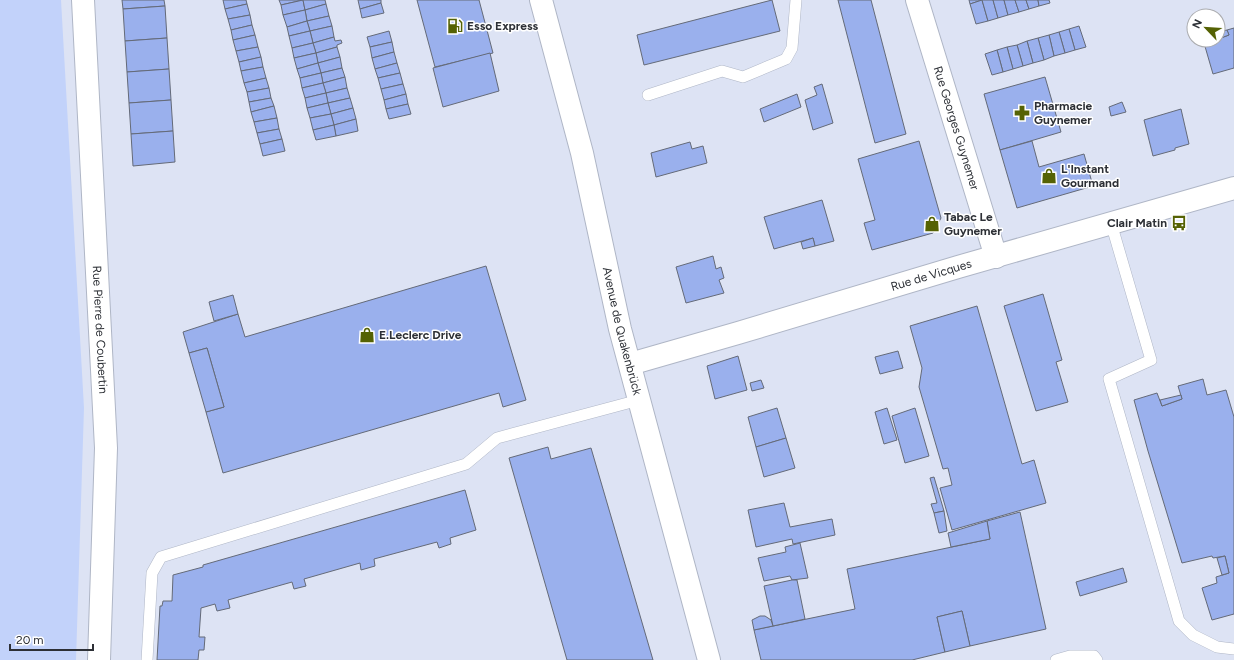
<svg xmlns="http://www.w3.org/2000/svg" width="1234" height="660" viewBox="0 0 1234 660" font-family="Figtree,sans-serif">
  <rect width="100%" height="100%" fill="#dde3f4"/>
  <polygon fill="#c2d2fa" points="0,0 61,0 84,408 76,660 0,660"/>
  <g fill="#9ab0ed" stroke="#646a78">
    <polygon points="122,0 164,0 165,6 123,9"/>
    <polygon points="223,0 246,0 247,4 225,9"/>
    <polygon points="279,0 303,0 281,5"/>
    <polygon points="303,0 305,10 283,15 281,5"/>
    <polygon points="303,0 325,0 326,4 305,10"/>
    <polygon points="358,0 381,0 381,3 360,9"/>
    <polygon points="417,0 479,0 493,53 435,67"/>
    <polygon points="772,0 780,31 644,65 637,35"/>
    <polygon points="838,0 871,0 906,134 875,143"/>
    <polygon points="969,0 982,0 970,4"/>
    <polygon points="982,0 988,21 976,24 970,4"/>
    <polygon points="982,0 993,0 998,18 988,21"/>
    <polygon points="993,0 1004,0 1008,15 998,18"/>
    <polygon points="1004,0 1015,0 1019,12 1008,15"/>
    <polygon points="1015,0 1026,0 1029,9 1019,12"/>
    <polygon points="1026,0 1038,0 1039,6 1029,9"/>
    <polygon points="1038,0 1049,0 1050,3 1039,6"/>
    <polygon points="381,3 384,13 362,18 360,9"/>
    <polygon points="247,4 250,15 228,19 225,9"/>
    <polygon points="326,4 329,16 307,21 305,10"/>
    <polygon points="165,6 167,38 125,41 123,9"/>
    <polygon points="305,10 307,21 287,27 283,15"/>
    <polygon points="250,15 252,25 231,30 228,19"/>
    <polygon points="329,16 332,26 310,31 307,21"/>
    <polygon points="307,21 310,31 289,36 287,27"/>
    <polygon points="252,25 255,35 233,40 231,30"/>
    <polygon points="332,26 334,37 313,43 310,31"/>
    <polygon points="1079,26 1086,47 1075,50 1069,29"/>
    <polygon points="1234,28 1234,68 1213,74 1204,43 1218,40 1218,39 1229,35 1227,30"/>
    <polygon points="1069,29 1075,50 1065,53 1059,32"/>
    <polygon points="1227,30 1229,35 1218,39 1218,32"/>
    <polygon points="310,31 313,43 292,48 289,36"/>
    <polygon points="389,31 392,42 370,47 367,37"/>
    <polygon points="1059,32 1065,53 1054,56 1049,35"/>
    <polygon points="255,35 258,47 236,51 233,40"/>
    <polygon points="1049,35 1054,56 1044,60 1038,38"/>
    <polygon points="334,37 335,41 341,40 342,43 337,45 337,47 316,53 313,43"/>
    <polygon points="167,38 169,69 127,72 125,41"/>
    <polygon points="1038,38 1044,60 1033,63 1027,41"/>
    <polygon points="1027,41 1033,63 1023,66 1017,45"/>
    <polygon points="392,42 394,52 372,58 370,47"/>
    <polygon points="313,43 316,53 294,58 292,48"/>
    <polygon points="1017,45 1023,66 1013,69 1007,47"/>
    <polygon points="258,47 261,57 239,62 236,51"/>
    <polygon points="337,47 340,57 318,63 316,53"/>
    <polygon points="1007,47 1013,69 1003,72 997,50"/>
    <polygon points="997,50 1003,72 992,75 985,54"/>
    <polygon points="394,52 397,63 375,69 372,58"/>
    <polygon points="316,53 318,63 297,69 294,58"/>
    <polygon points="490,53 499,91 443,107 433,68"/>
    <polygon points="261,57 263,67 241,71 239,62"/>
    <polygon points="340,57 342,68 321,73 318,63"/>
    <polygon points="318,63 321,73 300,78 297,69"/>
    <polygon points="397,63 400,73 378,78 375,69"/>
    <polygon points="263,67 266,78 244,83 241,71"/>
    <polygon points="342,68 345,77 323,83 321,73"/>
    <polygon points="169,69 171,100 129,103 127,72"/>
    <polygon points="321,73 323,83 302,88 300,78"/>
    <polygon points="400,73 403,84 381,89 378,78"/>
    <polygon points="345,77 347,88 326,93 323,83"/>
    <polygon points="1045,77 1061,132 1000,150 984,94"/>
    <polygon points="266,78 269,88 247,92 244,83"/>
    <polygon points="323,83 326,93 305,98 302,88"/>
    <polygon points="403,84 406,94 384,100 381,89"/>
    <polygon points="822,84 833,123 813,130 805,100 817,95 814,87"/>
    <polygon points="269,88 271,98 249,102 247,92"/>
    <polygon points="347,88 350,98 328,103 326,93"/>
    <polygon points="326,93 328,103 307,108 305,98"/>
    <polygon points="406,94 408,104 386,109 384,100"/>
    <polygon points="797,94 801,107 764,122 760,109"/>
    <polygon points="271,98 274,106 251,112 249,102"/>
    <polygon points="350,98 353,108 331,114 328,103"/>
    <polygon points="171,100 173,131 131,134 129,103"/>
    <polygon points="1122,102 1126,112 1111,116 1109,107"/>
    <polygon points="328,103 331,114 310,118 307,108"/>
    <polygon points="408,104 411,114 389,119 386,109"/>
    <polygon points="274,106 277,118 254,122 251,112"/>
    <polygon points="353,108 356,119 334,125 331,114"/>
    <polygon points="1181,109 1189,144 1175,148 1175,150 1153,156 1144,120"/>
    <polygon points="331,114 334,125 313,130 310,118"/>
    <polygon points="277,118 279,129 257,133 254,122"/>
    <polygon points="356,119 358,131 336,136 334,125"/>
    <polygon points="334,125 336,136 316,140 313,130"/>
    <polygon points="279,129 282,139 260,144 257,133"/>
    <polygon points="173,131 175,162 133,166 131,134"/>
    <polygon points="282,139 285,151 263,156 260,144"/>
    <polygon points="919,141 941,218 933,233 872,250 864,223 875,220 858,159"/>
    <polygon points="1032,141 1039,167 1084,154 1093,186 1017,208 1000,150"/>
    <polygon points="690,142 692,149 703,146 707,163 656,177 651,153"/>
    <polygon points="822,200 834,241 815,246 813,238 774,249 764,217"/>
    <polygon points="813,238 815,246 803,249 801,242"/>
    <polygon points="713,256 716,269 721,267 724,278 719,280 724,293 686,303 676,267"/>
    <polygon points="486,266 526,400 503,407 499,393 223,473 206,412 224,407 207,348 189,353 183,332 238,314 245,337"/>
    <polygon points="1043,294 1062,360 1056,362 1068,402 1036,411 1004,306"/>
    <polygon points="233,295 238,314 214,321 209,302"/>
    <polygon points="977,306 1022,464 1034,460 1046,503 952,530 940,488 952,485 948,468 943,469 919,387 922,368 910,326"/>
    <polygon points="207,348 224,407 206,412 189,353"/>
    <polygon points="898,351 903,368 880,374 875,357"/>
    <polygon points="738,356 747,390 715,399 707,366"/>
    <polygon points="1203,379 1207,395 1226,390 1234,417 1234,614 1212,620 1202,588 1217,583 1216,577 1229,573 1225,556 1213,558 1212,556 1182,563 1148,451 1134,400 1157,393 1162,406 1182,399 1178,386"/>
    <polygon points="761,380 764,388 752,391 750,383"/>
    <polygon points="1181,395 1182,399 1162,406 1160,400"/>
    <polygon points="777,408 786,438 756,447 748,417"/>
    <polygon points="887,408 897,440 884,444 875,412"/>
    <polygon points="915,408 929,456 905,463 892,416"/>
    <polygon points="786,438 795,468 764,477 756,447"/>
    <polygon points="548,447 551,459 591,448 653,660 567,660 509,458"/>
    <polygon points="934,477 944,511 934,513 931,504 937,503 930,478"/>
    <polygon points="465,490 476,530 450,538 451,544 439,548 437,542 374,559 375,566 361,570 360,563 304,579 306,586 294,589 292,582 228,600 230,608 217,611 215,604 201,608 199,637 205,637 204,650 199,650 198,660 157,660 160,606 162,606 163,601 172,601 173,575 203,567 203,565"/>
    <polygon points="784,503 790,527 832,519 835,535 793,544 792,539 756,547 748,510"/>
    <polygon points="944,511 947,531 939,533 934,513"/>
    <polygon points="1020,512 1046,629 970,646 962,611 937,617 945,652 912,660 761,660 754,630 855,609 847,569 990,539 987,521"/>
    <polygon points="987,521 990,539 951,547 948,533"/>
    <polygon points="800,543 808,578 792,580 790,576 764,581 758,558 786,552 785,547"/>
    <polygon points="1225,556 1229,573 1222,575 1217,558"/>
    <polygon points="1123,568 1127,582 1080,596 1076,582"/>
    <polygon points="792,580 797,580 805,619 773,626 764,586"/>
    <polygon points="962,611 970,646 945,652 937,617"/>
    <polygon points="760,616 765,616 771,620 773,626 754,630 752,620"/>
  </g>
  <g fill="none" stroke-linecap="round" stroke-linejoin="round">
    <defs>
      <g id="lane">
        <polyline points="648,95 722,71 743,77 786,59 792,48 796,0"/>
        <polyline points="1111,223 1151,360 1109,379 1179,621 1193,635 1217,647 1234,649"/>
        <polyline points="147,660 152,573 161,557 466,464 497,438 639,400"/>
        <polyline points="1056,660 1070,656 1094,656 1097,660"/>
      </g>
      <g id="street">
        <path id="s1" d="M83,0L106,448L99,660"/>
        <path id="s2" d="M917,0L996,257"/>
        <path id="s3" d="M630,364L738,333L958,267L1234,188"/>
      </g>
      <g id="secondary">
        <path id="s4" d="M541,0L582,153L620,329L709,660"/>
      </g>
    </defs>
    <use href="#lane" stroke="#afb6c6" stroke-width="12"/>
    <use href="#street" stroke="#afb6c6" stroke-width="24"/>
    <use href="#secondary" stroke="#afb6c6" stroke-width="24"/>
    <use href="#lane" stroke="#fff" stroke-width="11"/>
    <use href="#street" stroke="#fff" stroke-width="22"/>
    <use href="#secondary" stroke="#fff" stroke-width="22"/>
  </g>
  <defs>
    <symbol id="fuel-bare" viewBox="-9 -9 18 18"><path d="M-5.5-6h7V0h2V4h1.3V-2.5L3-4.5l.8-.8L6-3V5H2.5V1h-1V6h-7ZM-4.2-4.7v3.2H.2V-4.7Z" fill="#556204" stroke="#fff" stroke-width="2.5" paint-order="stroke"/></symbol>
    <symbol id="pharmacy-bare" viewBox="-9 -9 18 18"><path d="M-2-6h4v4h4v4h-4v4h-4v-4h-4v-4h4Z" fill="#556204" stroke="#fff" stroke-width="2.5" paint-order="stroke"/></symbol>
    <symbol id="shop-bare" viewBox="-9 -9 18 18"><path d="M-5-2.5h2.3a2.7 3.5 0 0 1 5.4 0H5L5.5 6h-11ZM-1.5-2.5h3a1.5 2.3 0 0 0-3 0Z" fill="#556204" stroke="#fff" stroke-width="2.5" paint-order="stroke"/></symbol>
    <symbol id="bus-bare" viewBox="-9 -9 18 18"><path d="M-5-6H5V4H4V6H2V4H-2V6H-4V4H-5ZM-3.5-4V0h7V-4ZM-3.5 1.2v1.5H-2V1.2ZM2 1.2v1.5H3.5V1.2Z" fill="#556204" stroke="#fff" stroke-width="2.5" paint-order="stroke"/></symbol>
  </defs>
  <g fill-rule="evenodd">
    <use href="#fuel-bare" x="444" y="15" width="22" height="22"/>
    <use href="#pharmacy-bare" x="1011" y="102" width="22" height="22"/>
    <use href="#shop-bare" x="1038" y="165" width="22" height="22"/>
    <use href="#bus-bare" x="1168" y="212" width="22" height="22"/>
    <use href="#shop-bare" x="921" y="213" width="22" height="22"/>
    <use href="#shop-bare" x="356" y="324" width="22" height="22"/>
  </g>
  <g text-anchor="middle" stroke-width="3" stroke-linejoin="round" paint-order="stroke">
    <g font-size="12" font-weight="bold" fill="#2d3036" stroke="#fff" text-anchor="start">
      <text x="467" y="30">Esso Express</text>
      <text x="1034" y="110">Pharmacie<tspan x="1034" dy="14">Guynemer</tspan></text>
      <text x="1061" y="173">L'Instant<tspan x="1061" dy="14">Gourmand</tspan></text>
      <text x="944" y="221">Tabac Le<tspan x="944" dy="14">Guynemer</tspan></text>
      <text x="1167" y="227" text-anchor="end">Clair Matin</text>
      <text x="379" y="339">E.Leclerc Drive</text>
    </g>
    <g font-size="12" fill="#2d3036" stroke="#fff">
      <text dy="4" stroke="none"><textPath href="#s2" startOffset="134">Rue Georges Guynemer</textPath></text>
      <text dy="4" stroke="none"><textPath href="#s3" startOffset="314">Rue de Vicques</textPath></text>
      <text dy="4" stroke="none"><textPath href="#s1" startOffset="330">Rue Pierre de Coubertin</textPath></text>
      <text dy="4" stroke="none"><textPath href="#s4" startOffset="341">Avenue de Quakenbrück</textPath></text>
    </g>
  </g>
  <g transform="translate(1206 28) rotate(295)"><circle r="19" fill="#ffffff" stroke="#abacaf"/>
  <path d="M0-3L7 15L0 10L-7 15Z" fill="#556204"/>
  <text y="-6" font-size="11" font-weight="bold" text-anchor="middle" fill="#2d3036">N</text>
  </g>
  <path d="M10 644v6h83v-6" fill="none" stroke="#2d3036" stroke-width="2"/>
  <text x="16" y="644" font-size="12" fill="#2d3036" stroke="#ffffff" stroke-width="3" paint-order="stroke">20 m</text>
</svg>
